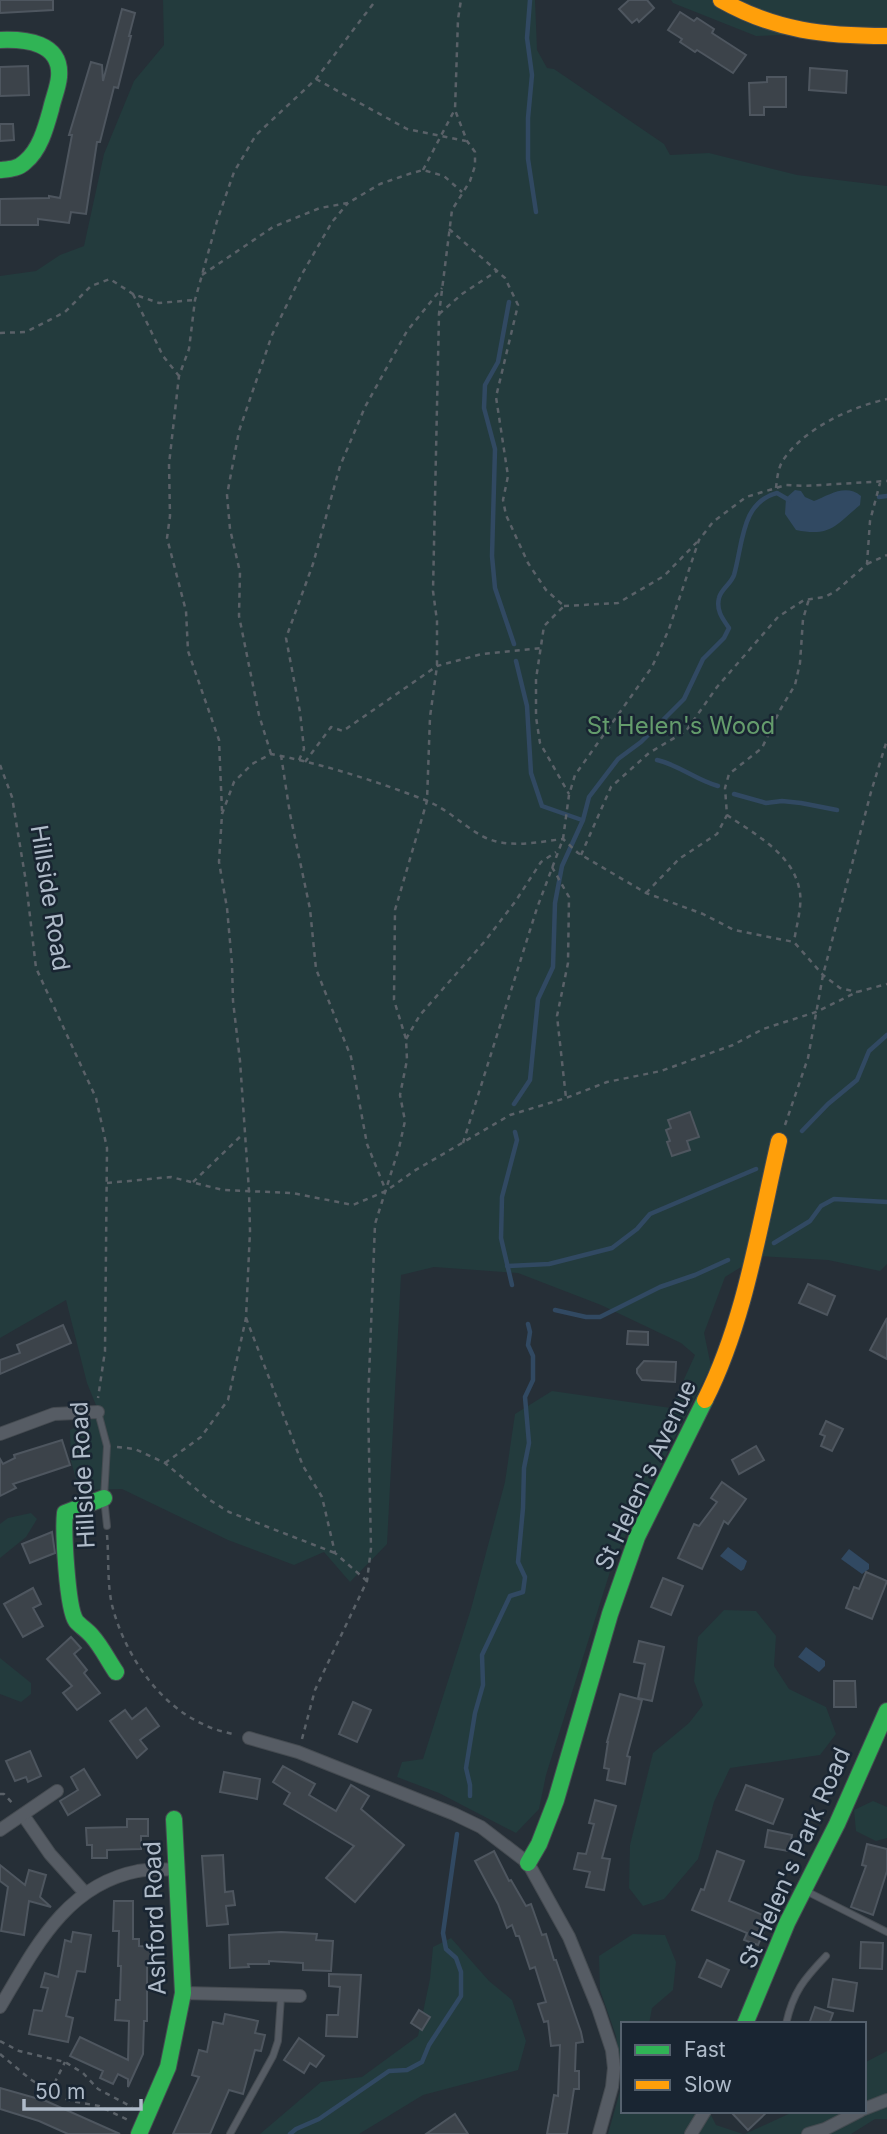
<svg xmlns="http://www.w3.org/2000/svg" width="887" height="2134" viewBox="0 0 887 2134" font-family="Inter,sans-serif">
  <rect width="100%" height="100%" fill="#262f37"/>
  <g fill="#233b3d">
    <polygon points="163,0 535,0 537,50 547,68 554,69 664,144 670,155 709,153 797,175 887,186 887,1264 880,1271 828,1260 759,1256 725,1277 704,1333 711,1366 614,1559 546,1775 539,1809 516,1833 439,1793 397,1777 402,1762 423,1759 471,1609 505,1482 515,1414 552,1391 671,1408 695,1355 681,1343 601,1305 518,1273 434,1267 401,1275 387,1544 350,1582 324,1552 294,1565 228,1540 122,1489 79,1490 71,1461 70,1430 100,1415 87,1383 66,1300 0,1338 0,276 36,271 60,255 84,246 104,154 134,81 164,45"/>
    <polygon points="671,0 887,0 887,31 756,36 673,3"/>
    <polygon points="31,1513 37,1519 26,1537 0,1558 0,1524 8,1518"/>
    <polygon points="724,1610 756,1611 776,1636 774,1666 789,1689 826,1707 836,1734 820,1755 730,1768 714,1802 698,1859 664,1899 643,1906 629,1888 630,1845 653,1753 689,1723 703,1705 694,1681 698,1637"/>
    <polygon points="0,1658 31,1683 31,1694 21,1702 0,1694"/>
    <polygon points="873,1801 887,1807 887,1838 876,1841 856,1831 854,1810"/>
    <polygon points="633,1934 665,1935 676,1962 673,1990 652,2008 649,2024 623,2024 623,2111 709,2111 716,2125 743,2134 608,2134 621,2088 616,2036 600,1990 599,1956"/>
    <polygon points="451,1938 489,1981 512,2000 526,2041 518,2070 423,2095 359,2134 260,2134 321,2082 362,2077 418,2036 430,1979 433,1947"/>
    <polygon points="887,2051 887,2119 875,2119 851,2134 745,2134 795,2111 864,2111 864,2063"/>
  </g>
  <g fill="#314962">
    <path d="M795,490L801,491L805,497L814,501C829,495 846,483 861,496L860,505C835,526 830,537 796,530L785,514L786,498Z"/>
    <polygon points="728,1547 747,1561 744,1569 741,1571 720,1556"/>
    <polygon points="849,1549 869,1564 869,1569 862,1574 841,1559"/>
    <polygon points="806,1647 825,1661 825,1666 819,1672 798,1657"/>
  </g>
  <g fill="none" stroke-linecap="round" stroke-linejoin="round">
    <g stroke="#314962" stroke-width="4.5">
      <polyline points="530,0 527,38 532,75 528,118 528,159 536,212"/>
      <polyline points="509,302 498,362 485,385 484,408 495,449 492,556 495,588 514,644"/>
      <polyline points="879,497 887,496"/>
      <polyline points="516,661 527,706 531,773 542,806 582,820"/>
      <path d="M657,760C679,765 696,780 718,786"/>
      <polyline points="734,794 766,803 782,801 801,803 837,810"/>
      <path d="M514,1104L530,1080L538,999L553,967L555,903L562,866L583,820L589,797L618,759L641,742L684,699L703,659L724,638L729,628C722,618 716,610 719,598C721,589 731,584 734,575C743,544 741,502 777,493L789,500"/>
      <polyline points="802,1131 828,1104 857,1080 869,1051 887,1035"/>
      <polyline points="774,1243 810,1221 821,1206 834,1199 887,1202"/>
      <polyline points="507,1266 549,1264 612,1248 637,1229 650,1214 756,1169"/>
      <polyline points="512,1285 501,1238 502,1197 517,1140 515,1132"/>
      <polyline points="555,1310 586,1317 600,1317 660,1287 695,1275 728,1260"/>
      <polyline points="470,1796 470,1785 466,1768 475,1713 483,1685 482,1655 510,1596 523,1592 525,1577 518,1562 523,1508 524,1468 529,1443 525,1397 533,1380 533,1356 528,1345 530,1332 528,1324"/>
      <polyline points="290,2134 296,2129 319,2119 389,2071 407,2070 422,2062 429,2045 461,1996 461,1972 456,1958 446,1949 443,1933 457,1834"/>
    </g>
  </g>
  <g fill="#3c434a" stroke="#4e565f" stroke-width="2">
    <polygon points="0,0 53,0 53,10 0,13"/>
    <polygon points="629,0 647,0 654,8 639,22 637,19 632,23 619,9"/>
    <polygon points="122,9 135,13 129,36 131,36 118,88 114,87 100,142 97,142 86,214 71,212 69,223 38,219 38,225 0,225 0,199 49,198 49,196 60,198 72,135 69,135 91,62 102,65 103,81"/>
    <polygon points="680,12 694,21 697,18 714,29 712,33 746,55 733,73 697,50 695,52 680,42 682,39 668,30"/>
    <polygon points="28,66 29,95 0,96 0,67"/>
    <polygon points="810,68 847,71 846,93 809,90"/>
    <polygon points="767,77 786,77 786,107 764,107 764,115 750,115 749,83 767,82"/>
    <polygon points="0,124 13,124 14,140 0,141"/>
    <polygon points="690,1112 699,1137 687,1141 690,1150 672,1156 667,1142 670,1141 666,1130 671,1128 668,1120"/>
    <polygon points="808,1284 835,1296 827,1315 799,1303"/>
    <polygon points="887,1318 887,1359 870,1350"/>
    <polygon points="63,1325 71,1343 0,1374 0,1360 20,1353 17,1345"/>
    <polygon points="628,1331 648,1332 648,1345 627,1344"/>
    <polygon points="644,1361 676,1362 675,1382 642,1380 637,1373 637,1369"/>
    <polygon points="826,1421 843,1429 832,1451 821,1446 825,1436 820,1434"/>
    <polygon points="62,1440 70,1465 13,1484 16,1488 0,1496 0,1459 3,1464 15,1458 14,1455"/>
    <polygon points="756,1446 764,1460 739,1474 732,1460"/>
    <polygon points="722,1482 746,1499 728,1524 724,1521 702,1569 678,1558 694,1524 699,1526 717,1502 711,1498"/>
    <polygon points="52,1532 55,1553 30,1563 22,1544"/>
    <polygon points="866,1572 887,1581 872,1619 846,1608 854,1587 859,1589"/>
    <polygon points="663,1578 683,1586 671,1615 651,1607"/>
    <polygon points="33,1588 41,1604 33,1608 43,1626 23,1637 4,1604"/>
    <polygon points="71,1637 81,1648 74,1654 87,1670 84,1673 100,1693 77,1710 63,1693 72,1686 47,1659"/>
    <polygon points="639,1641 664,1647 652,1701 638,1698 645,1664 634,1662"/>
    <polygon points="834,1681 855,1681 856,1707 834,1707"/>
    <polygon points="620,1694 642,1700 627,1756 630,1757 625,1784 607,1780 609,1769 604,1768 608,1742 607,1742"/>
    <polygon points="353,1702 371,1710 357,1742 339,1734"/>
    <polygon points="146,1708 159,1726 140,1740 147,1749 137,1758 110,1721 125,1710 132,1719"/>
    <polygon points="30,1751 41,1776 28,1782 26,1777 15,1781 6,1761"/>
    <polygon points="283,1766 315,1784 309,1795 336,1811 351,1785 369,1796 361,1809 404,1845 355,1902 326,1878 354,1846 284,1804 290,1793 273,1782"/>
    <polygon points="84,1769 100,1795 68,1815 60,1801 78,1790 71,1777"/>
    <polygon points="224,1772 260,1779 257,1799 220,1792"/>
    <polygon points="746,1785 783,1799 773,1824 736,1810"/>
    <polygon points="595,1800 616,1806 602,1858 610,1859 604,1890 586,1887 590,1872 574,1869 578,1853 586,1854 594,1824 589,1823"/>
    <polygon points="127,1819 148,1819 148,1836 141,1836 141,1849 107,1850 107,1858 92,1858 92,1845 87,1845 86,1828 127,1827"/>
    <polygon points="768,1830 792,1835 789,1851 765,1847"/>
    <polygon points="867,1844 887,1849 887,1871 873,1915 851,1907 866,1866 862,1865"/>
    <polygon points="494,1851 509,1881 511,1880 526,1906 531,1904 542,1935 546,1934 554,1960 556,1960 581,2032 583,2042 576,2043 575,2071 579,2071 579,2089 574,2089 567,2134 547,2134 554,2095 558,2096 560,2045 551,2046 548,2021 544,2022 538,2004 546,2002 535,1967 530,1969 519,1936 516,1936 512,1925 507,1928 498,1904 475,1861"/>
    <polygon points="717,1851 744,1861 729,1901 770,1918 758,1945 744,1940 747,1933 692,1910 701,1889 704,1890"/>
    <polygon points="223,1855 225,1892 233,1891 235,1905 226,1906 228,1924 207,1926 202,1856"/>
    <polygon points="0,1865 25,1885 29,1870 46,1875 40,1897 51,1907 29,1901 24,1935 1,1931 8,1887 0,1881"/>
    <polygon points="114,1901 133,1901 133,1939 139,1939 139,1946 151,1947 150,1962 147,1962 147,2021 144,2021 143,2054 128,2087 128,2079 118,2074 113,2084 100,2078 103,2071 70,2056 80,2037 128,2060 129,2021 115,2020 116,2000 120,2000 121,1966 118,1966 119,1931 113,1931"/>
    <polygon points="73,1932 91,1935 85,1972 77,1971 66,2016 73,2018 68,2042 29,2034 34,2010 42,2011 48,1988 41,1987 45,1973 58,1977 65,1940 71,1942"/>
    <polygon points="281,1932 317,1934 316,1940 333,1941 331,1971 303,1970 303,1963 269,1961 269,1964 248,1964 249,1967 230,1968 229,1935"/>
    <polygon points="861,1942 883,1943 882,1969 860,1968"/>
    <polygon points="707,1960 729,1970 721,1987 699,1977"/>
    <polygon points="329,1974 361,1975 357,2037 326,2036 327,2015 338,2015 340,1987 329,1986"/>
    <polygon points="833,1979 857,1983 853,2011 828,2007"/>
    <polygon points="815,2007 833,2013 829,2024 809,2024"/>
    <polygon points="419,2010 430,2017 422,2030 411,2023"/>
    <polygon points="225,2014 258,2021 255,2033 265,2035 261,2051 255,2050 243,2094 229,2090 210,2134 173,2134 199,2077 192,2075 199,2050 207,2052 213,2022 223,2024"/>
    <polygon points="299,2038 324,2056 316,2067 310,2063 304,2073 284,2060"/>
    <polygon points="0,2088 46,2101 120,2134 68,2134 39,2121 0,2109"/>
    <polygon points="730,2111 768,2111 748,2130"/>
    <polygon points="455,2114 468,2134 426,2134"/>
  </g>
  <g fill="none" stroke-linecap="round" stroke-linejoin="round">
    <defs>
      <g id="lane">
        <polyline points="98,1412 107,1446 104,1498 107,1526"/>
        <polyline points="806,1891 887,1932"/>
        <path d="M786,2024C793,1992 804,1979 826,1956"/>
        <polyline points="230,2134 273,2056 278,2041 281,1997"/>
      </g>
      <g id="street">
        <polyline points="0,1434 54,1414 98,1412"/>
        <polyline points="249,1738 298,1752 454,1814 481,1827 528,1863 569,1937 598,2008 612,2050 614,2068 612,2087 599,2134"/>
        <polyline points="23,1815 50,1854 85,1893"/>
        <polyline points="0,1830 57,1791"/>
        <polyline points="183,1993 300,1996"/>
        <path d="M0,2007C34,1950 65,1885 138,1871C150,1869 163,1870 176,1869"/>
        <polyline points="864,2109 887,2100"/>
        <polyline points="691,2134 705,2111"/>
        <polyline points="808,2134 825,2129 860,2111"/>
      </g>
      <g id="fast">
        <path d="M0,40C25,39 62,42 59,77C58,88 53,99 51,109C46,127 40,150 25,162C18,169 9,169 0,170"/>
        <path d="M104,1498L65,1513C63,1530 67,1608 76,1621C80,1626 87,1630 92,1636C101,1646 108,1660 116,1672"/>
        <polyline points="528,1863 539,1844 556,1800 610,1614 637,1537 705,1400"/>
        <polyline points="745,2024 787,1923 837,1824 887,1711"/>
        <polyline points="139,2134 168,2067 183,1993 174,1819"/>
      </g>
      <g id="slow">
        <path d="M721,0C776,31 825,36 887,36"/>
        <path d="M705,1400C745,1321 759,1227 779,1141"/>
      </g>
    </defs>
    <use href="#lane" stroke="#454b51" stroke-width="8"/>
    <use href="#street" stroke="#454b51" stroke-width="14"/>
    <use href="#fast" stroke="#454b51" stroke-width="18"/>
    <use href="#slow" stroke="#454b51" stroke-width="18"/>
    <g stroke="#5a6168" stroke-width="2.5" stroke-dasharray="5 5" stroke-linecap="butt">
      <polyline points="316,79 407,129 466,141"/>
      <polyline points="423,170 454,111"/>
      <polyline points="449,229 505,278 518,305 496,397 508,476 503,500 506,515 528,563 546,590 564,606 544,626 536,679 536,717 540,743 569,794"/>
      <polyline points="202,275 273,227 320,208 348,203 380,184 412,173 423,170 444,176 462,192"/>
      <polyline points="133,294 163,356 179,376"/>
      <polyline points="439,314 462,294 497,271"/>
      <polyline points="0,333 26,332 65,312 91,286 110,279 133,294 159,303 194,300"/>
      <path d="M776,488C777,479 778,469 782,462C802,429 851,407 887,399"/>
      <polyline points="867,564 887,555"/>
      <polyline points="564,606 618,603 664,576 697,542"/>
      <polyline points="271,754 259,715 239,616 240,572 230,529 227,495 239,431 272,335 302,274 332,222 348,203"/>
      <polyline points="281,755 290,814 310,909 316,969 351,1057 367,1144 386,1191"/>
      <polyline points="299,760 304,749 300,712 286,638 313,564 340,466 365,407 407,331 442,288"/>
      <polyline points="305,762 331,727 343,731 437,666 482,654 541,648"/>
      <polyline points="0,765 12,797 26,882 36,968 96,1098 107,1148 105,1351 98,1398"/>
      <polyline points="222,811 219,740 188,651 186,611 167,538 170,516 169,464 179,376 189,349 195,300 217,221 234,172 256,135 316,79 376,0"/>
      <path d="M727,815C756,835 795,855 800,893C802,908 796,927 794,942"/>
      <polyline points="581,855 611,787 649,753 686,731 717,687 778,617 804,600 825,597 836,591 867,564 870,521 880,483"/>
      <polyline points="552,867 569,897 568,963 557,1016 566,1098"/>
      <polyline points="646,893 679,859 717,834 727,815 725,788 729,774 762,748 780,710 795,685 800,663 803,619 809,599"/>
      <polyline points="406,1039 420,1015 485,941 515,902 541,862 556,852"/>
      <polyline points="785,1125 808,1058 823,975 871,792 887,740"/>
      <polyline points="463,1143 537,908 563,839 569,795 575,775 652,667 669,629 699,540 713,522 746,497 786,485 804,486 887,481"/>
      <polyline points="193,1182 243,1134"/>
      <polyline points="107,1183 171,1177 223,1190 292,1193 353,1205 386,1191 414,1171 510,1115 566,1098 607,1082 661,1071 733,1045 763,1029 816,1012 857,992 887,984"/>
      <polyline points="246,1318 303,1466 322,1497 335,1553 367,1581"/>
      <polyline points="117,1447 135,1449 165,1463 208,1499 229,1512 335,1553"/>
      <path d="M165,1463L201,1437L228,1400L246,1318L250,1231L249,1191L240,1061L233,1001L232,964L227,908L219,862L222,814L234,782L252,764L271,754C323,764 376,781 425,800C448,809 463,826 484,837C509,849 537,842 563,839L578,853L646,893L703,914L734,930L794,942L823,975L840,988L857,992"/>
      <path d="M107,1535C109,1557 107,1583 112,1605C124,1653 158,1705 205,1725C214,1730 226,1732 236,1735"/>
      <polyline points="302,1739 315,1690 367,1581 371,1548 368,1403 375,1224 399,1148 405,1121 400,1095 407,1060 406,1039 394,1000 395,910 427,801 430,717 437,666 437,621 433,591 439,314 452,210 470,181 475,166 475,152 467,141 455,110 458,19 461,0"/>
      <polyline points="0,1794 4,1794 14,1805"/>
      <polyline points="0,2041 19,2051 65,2062 83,2073 98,2089 132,2107"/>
      <polyline points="0,2054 30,2079 50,2092 71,2101 99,2106 128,2120"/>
      <polyline points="50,2092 65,2062"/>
    </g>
    <use href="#lane" stroke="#565c64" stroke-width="6"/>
    <use href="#street" stroke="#565c64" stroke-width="12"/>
    <use href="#fast" stroke="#30b455" stroke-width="16"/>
    <use href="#slow" stroke="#ff9f0a" stroke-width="16"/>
  </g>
  <g text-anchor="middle" stroke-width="5" stroke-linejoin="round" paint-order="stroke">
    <g font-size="24" fill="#649c6c" stroke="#192532">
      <text x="681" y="734">St Helen's Wood</text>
    </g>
    <g font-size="24" fill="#afbbc9" stroke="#192532">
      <text transform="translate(50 898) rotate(81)" y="8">Hillside Road</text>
      <text transform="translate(83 1475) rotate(-93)" y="8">Hillside Road</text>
      <text transform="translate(646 1475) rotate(-65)" y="8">St Helen's Avenue</text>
      <text transform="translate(795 1858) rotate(-66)" y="8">St Helen's Park Road</text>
      <text transform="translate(155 1918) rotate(-92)" y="8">Ashford Road</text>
    </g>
  </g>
  <rect x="621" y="2022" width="245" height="91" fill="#192532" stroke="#55616e" stroke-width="2"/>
  <rect x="635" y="2045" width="35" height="10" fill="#30b455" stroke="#55616e" stroke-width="2"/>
  <text x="684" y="2057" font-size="21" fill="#afbbc9">Fast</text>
  <rect x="635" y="2080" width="35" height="10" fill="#ff9f0a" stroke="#55616e" stroke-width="2"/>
  <text x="684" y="2092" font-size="21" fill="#afbbc9">Slow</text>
  <path d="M24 2099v10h117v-10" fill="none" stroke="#afbbc9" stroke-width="3.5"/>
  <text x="35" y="2099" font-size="21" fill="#afbbc9" stroke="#192532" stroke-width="5" paint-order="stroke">50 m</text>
</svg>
